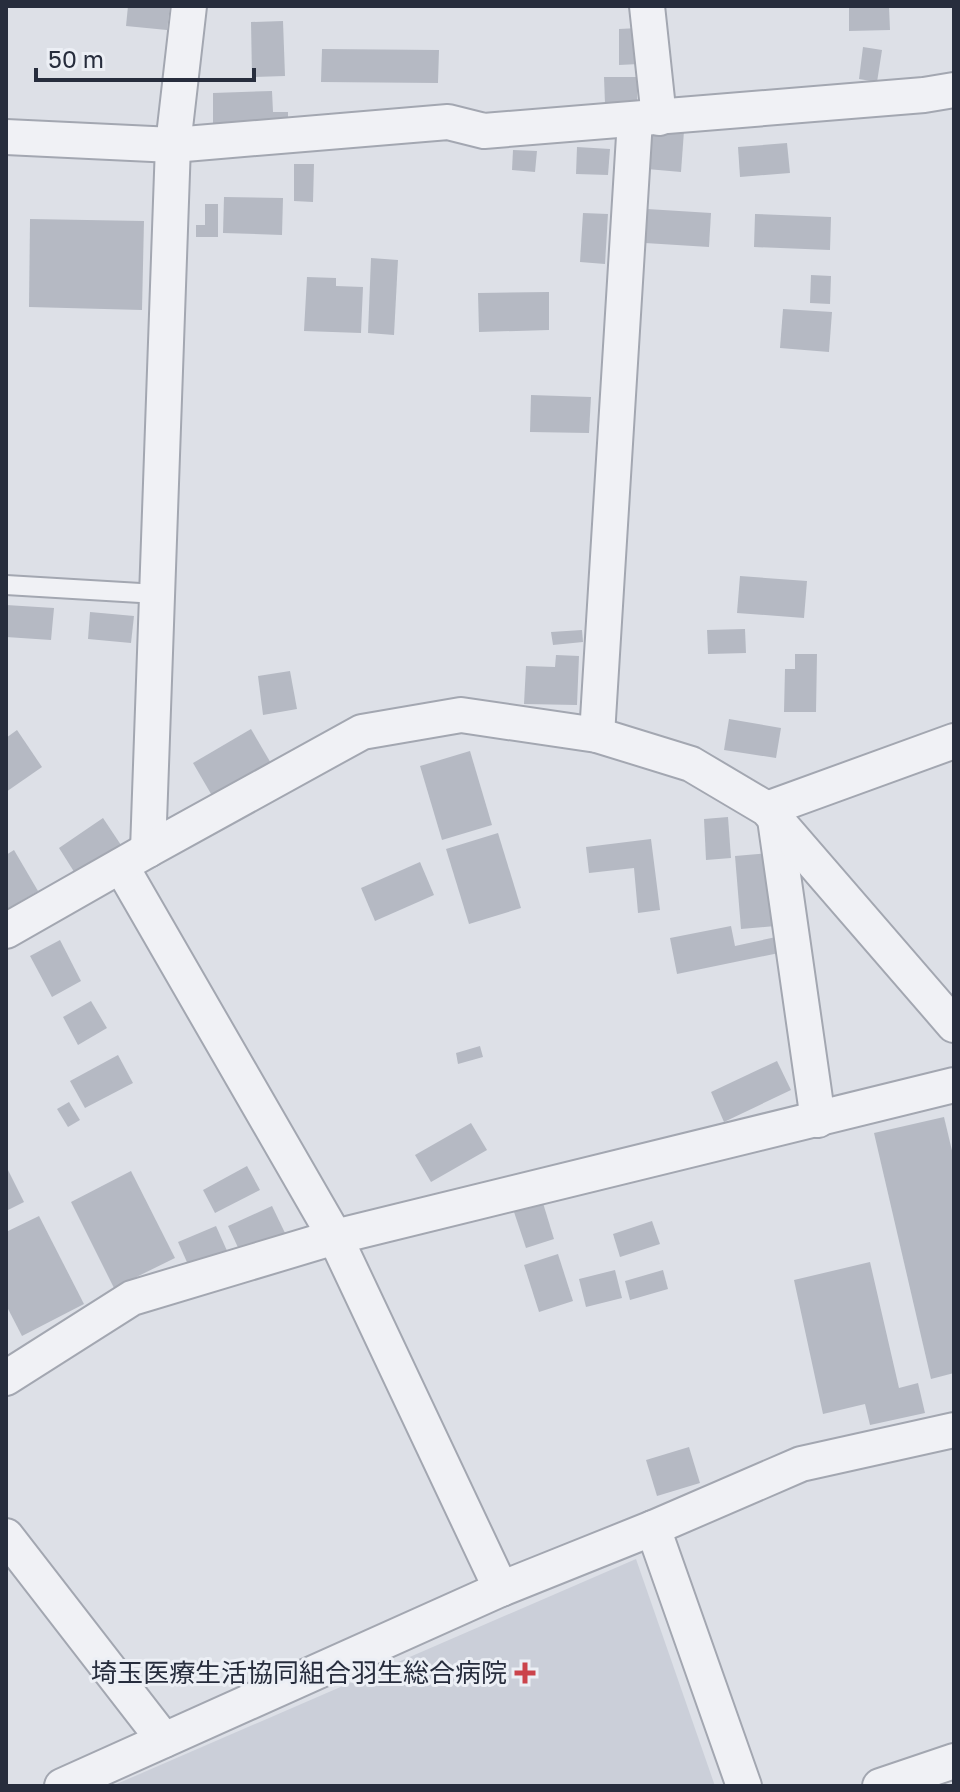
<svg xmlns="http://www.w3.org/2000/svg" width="960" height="1792" viewBox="0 0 960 1792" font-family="'Golos Text','Noto Sans JP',sans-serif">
  <rect width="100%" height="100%" fill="#dde0e7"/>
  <polygon fill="#cbcfd9" points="636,1559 715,1786 112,1786"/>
  <g fill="#b5b9c3">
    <polygon points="128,6 170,6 167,30 126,26"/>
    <polygon points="849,6 889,6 890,30 849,31"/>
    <polygon points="283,21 285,76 252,77 251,22"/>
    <polygon points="638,28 639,64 619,65 619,29"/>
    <polygon points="863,47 882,50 877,82 859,79"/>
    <polygon points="322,49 439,50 438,83 321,82"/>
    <polygon points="604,77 637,77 637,104 605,104"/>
    <polygon points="272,91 273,112 288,112 288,129 213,132 213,93"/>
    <polygon points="650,129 684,131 681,172 647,169"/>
    <polygon points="787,143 790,173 740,177 738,147"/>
    <polygon points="577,147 610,149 608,175 576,174"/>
    <polygon points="513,150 537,151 535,172 512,170"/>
    <polygon points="294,164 314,164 313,202 294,201"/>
    <polygon points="224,197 283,198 282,235 223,233"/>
    <polygon points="205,204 218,204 218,237 196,237 196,225 205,225"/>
    <polygon points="647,209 711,213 709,247 645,243"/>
    <polygon points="583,213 608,214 605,264 580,262"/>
    <polygon points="755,214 831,217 830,250 754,247"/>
    <polygon points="30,219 144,221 142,310 29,307"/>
    <polygon points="371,258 398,260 394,335 368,333"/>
    <polygon points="811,275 831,276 830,304 810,303"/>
    <polygon points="307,277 336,278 336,286 363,287 361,333 304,331"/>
    <polygon points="549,292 549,330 479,332 478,293"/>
    <polygon points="783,309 832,312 829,352 780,348"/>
    <polygon points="531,395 591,397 589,433 530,432"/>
    <polygon points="740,576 807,581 804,618 737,613"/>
    <polygon points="6,605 54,608 51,640 6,637"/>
    <polygon points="90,612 134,616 131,643 88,639"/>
    <polygon points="745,629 746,653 708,654 707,630"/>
    <polygon points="582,630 583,642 553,645 551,632"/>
    <polygon points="795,654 817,654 816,712 784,712 785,669 795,669"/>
    <polygon points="556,655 579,656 577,705 524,704 526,666 555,667"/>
    <polygon points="290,671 297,709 263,715 258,676"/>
    <polygon points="729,719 781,728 776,758 724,750"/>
    <polygon points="251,729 272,765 214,799 193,763"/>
    <polygon points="17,730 42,767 6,792 6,738"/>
    <polygon points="470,751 492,825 442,840 420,766"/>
    <polygon points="728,817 731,858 706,860 704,819"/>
    <polygon points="103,818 123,848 78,878 59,848"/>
    <polygon points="498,833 521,908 469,924 446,849"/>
    <polygon points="651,839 660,910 638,913 634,868 589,873 586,847"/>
    <polygon points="14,850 38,891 6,910 6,855"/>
    <polygon points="769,853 775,926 741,929 735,856"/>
    <polygon points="420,862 434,895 375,921 361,888"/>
    <polygon points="731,926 735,946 776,937 779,953 677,974 670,938"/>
    <polygon points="60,940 81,981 52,997 30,956"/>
    <polygon points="91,1001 107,1028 78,1045 63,1017"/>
    <polygon points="480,1046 483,1057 458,1064 456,1053"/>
    <polygon points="118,1055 133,1083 85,1108 70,1081"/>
    <polygon points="777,1061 791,1090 724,1122 711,1092"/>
    <polygon points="69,1102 80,1120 68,1127 57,1109"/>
    <polygon points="944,1117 954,1159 954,1373 931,1379 874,1133"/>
    <polygon points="471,1123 487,1150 431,1182 415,1155"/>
    <polygon points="6,1166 24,1202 6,1211"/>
    <polygon points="247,1166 260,1190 215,1213 203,1190"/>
    <polygon points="131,1171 175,1258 114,1288 71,1202"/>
    <polygon points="543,1203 554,1239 526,1248 514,1212"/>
    <polygon points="272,1206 286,1235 242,1256 228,1226"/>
    <polygon points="39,1216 84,1304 22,1336 6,1305 6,1232"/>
    <polygon points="652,1221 660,1244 620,1257 613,1234"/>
    <polygon points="216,1226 228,1253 190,1269 178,1242"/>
    <polygon points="558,1254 573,1301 539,1312 524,1265"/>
    <polygon points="870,1262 899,1388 918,1383 925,1413 870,1425 865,1404 823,1414 794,1280"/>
    <polygon points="615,1270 622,1298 586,1307 579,1279"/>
    <polygon points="663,1270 668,1289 630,1300 625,1281"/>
    <polygon points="689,1447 700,1483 657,1496 646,1460"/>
  </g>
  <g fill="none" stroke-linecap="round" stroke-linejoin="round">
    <defs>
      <polyline id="lane" points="6,585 157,594"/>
      <g id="street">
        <polyline points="647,6 659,118"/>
        <polyline points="6,137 173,145 448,122 484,131 924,95 954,90"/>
        <polyline points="597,735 635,120"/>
        <polyline points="767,809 954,741"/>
        <polyline points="775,819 818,1120"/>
        <polyline points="148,850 173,145 189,6"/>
        <polyline points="121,866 335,1237 501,1589"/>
        <polyline points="6,931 148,850 362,732 461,715 597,735 691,764 767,809 954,1025"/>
        <polyline points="6,1378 132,1298 335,1237 954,1085"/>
        <polyline points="653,1528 744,1786"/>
        <polyline points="6,1536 164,1740"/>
        <polyline points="62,1786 501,1589 653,1528 801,1464 954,1430"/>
        <polyline points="880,1786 954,1761"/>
      </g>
    </defs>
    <use href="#lane" stroke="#a3a7b1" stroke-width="22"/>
    <use href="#street" stroke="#a3a7b1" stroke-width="38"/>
    <use href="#lane" stroke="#f0f1f5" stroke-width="18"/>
    <use href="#street" stroke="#f0f1f5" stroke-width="34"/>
  </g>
  <path fill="#cb434b" stroke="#eceff5" stroke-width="3" d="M521 1661h8v8h8v8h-8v8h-8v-8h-8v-8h8z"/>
  <g text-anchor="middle" stroke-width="6" stroke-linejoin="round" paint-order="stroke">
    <g font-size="26" fill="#272d3d" stroke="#eceff5" text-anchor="end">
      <text x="507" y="1682">埼玉医療生活協同組合羽生総合病院</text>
    </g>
  </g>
  <rect width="960" height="1792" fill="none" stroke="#272d3d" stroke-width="16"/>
  <path d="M36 68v12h218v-12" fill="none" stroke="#272d3d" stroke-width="4"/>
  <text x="48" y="68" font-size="24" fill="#272d3d" stroke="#eceff5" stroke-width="6" paint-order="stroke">50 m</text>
</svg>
